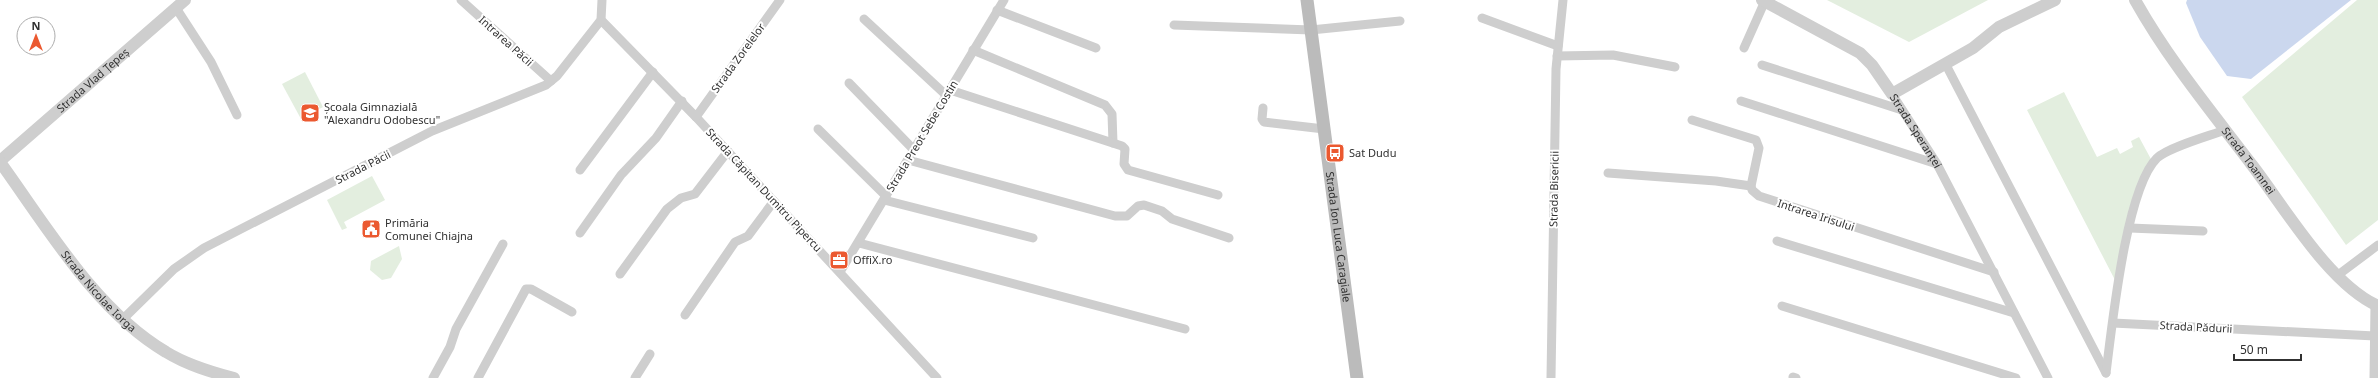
<svg xmlns="http://www.w3.org/2000/svg" width="2378" height="378" viewBox="0 0 2378 378" font-family="'Noto Sans',sans-serif">
  <rect width="100%" height="100%" fill="#fff"/>
  <g fill="#e3eedf">
    <polygon points="1827,0 1988,0 1909,42"/>
    <polygon points="2357,0 2378,0 2378,220 2346,245 2242,97"/>
    <polygon points="305,72 323,107 301,119 282,84"/>
    <polygon points="2064,92 2097,157 2117,148 2120,154 2133,147 2131,141 2139,137 2152,161 2115,280 2027,110"/>
    <polygon points="372,176 385,200 344,222 347,228 342,230 327,200"/>
    <polygon points="399,246 402,259 391,278 382,280 370,270 371,261"/>
  </g>
  <polygon fill="#cbd7ee" points="2187,0 2351,0 2251,79 2227,76 2200,37 2186,3"/>
  <g fill="none" stroke-linecap="round" stroke-linejoin="round">
    <g stroke="#cecece" stroke-width="9">
      <polyline points="461,0 551,81"/>
      <polyline points="176,8 211,62 237,115"/>
      <polyline points="997,10 1096,48"/>
      <polyline points="1482,18 1558,46"/>
      <polyline points="864,19 947,96"/>
      <polyline points="601,20 696,117 937,378"/>
      <polyline points="1174,25 1311,30 1400,21"/>
      <polyline points="1744,48 1765,1"/>
      <polyline points="973,50 1105,105 1112,114 1113,143"/>
      <polyline points="1557,56 1613,55 1675,67"/>
      <polyline points="1945,63 2106,373"/>
      <polyline points="1762,65 1902,110"/>
      <polyline points="849,83 914,150"/>
      <polyline points="950,90 1122,146 1125,149 1124,164 1128,170 1218,195"/>
      <path id="s1" d="M1892,94L1937,164L2048,378"/>
      <polyline points="1741,101 1937,164"/>
      <polyline points="1263,108 1262,119 1264,122 1324,129"/>
      <polyline points="696,117 780,0"/>
      <polyline points="1692,120 1756,140 1759,148 1751,186 1752,190 1759,196 1994,272"/>
      <polyline points="818,129 886,196"/>
      <polyline points="908,160 1115,216 1127,216 1138,206 1144,205 1162,211 1172,219 1229,238"/>
      <polyline points="580,170 653,72"/>
      <polyline points="1608,173 1716,181 1751,186"/>
      <polyline points="884,200 1033,238"/>
      <polyline points="2130,228 2203,231"/>
      <polyline points="580,233 621,175 656,138 682,101"/>
      <polyline points="1777,241 2014,313"/>
      <polyline points="859,243 1185,329"/>
      <polyline points="840,272 1004,0"/>
      <polyline points="620,274 667,209 681,198 695,194 728,151"/>
      <polyline points="2338,275 2378,245"/>
      <polyline points="1782,306 2016,378"/>
      <polyline points="685,315 735,242 748,236 774,201"/>
      <polyline points="123,319 174,269 204,248 432,131 546,85 557,76 601,20 602,0"/>
      <polyline points="2113,323 2375,336"/>
      <path d="M2106,373C2112,326 2126,188 2157,158C2169,147 2209,136 2225,130"/>
      <polyline points="1793,377 1796,378"/>
      <polyline points="433,378 450,347 456,329 503,244"/>
      <polyline points="478,378 526,289 531,289 572,312"/>
      <polyline points="635,378 650,354"/>
      <polyline points="1551,378 1556,69 1563,0"/>
      <polyline points="2374,378 2375,305"/>
    </g>
    <g stroke="#cecece" stroke-width="12">
      <polyline points="1762,0 1860,53 1872,65 1892,94 1973,48 1999,27 2055,0"/>
      <path id="s2" d="M2135,0C2168,59 2211,111 2252,165C2285,208 2329,284 2378,306"/>
      <path id="s3" d="M0,161L185,0"/>
      <path id="s4" d="M0,162C47,227 96,311 166,352C187,365 211,372 234,378"/>
    </g>
    <path stroke="#bbb" stroke-width="13" id="s5" d="M1307,0L1357,378"/>
  </g>
  <defs>
    <symbol id="school-square" viewBox="-11 -11 22 22"><rect x="-9" y="-9" width="18" height="18" rx="4" fill="#eb5930" stroke="#fff"/><path d="M0-5L7-2L0 1L-7-2ZM-4 1L0 2.5L4 1V4Q0 6-4 4Z" fill="#fff"/></symbol>
    <symbol id="bus-square" viewBox="-11 -11 22 22"><rect x="-9" y="-9" width="18" height="18" rx="4" fill="#eb5930" stroke="#fff"/><path d="M-5-6H5V4H4V6H2V4H-2V6H-4V4H-5ZM-3.5-4V0h7V-4ZM-3.5 1.2v1.5H-2V1.2ZM2 1.2v1.5H3.5V1.2Z" fill="#fff"/></symbol>
    <symbol id="civic-square" viewBox="-11 -11 22 22"><rect x="-9" y="-9" width="18" height="18" rx="4" fill="#eb5930" stroke="#fff"/><path d="M-.6-6.5H3V-4.5H.6V-3L4-1V1h2V6H-6V1h2V-1L-.6-3ZM-1.2 2.5V6h2.4V2.5Z" fill="#fff"/></symbol>
    <symbol id="office-square" viewBox="-11 -11 22 22"><rect x="-9" y="-9" width="18" height="18" rx="4" fill="#eb5930" stroke="#fff"/><path d="M-6-3h4V-5.5h4V-3h4V5H-6ZM-1-4.5V-3h2v-1.5ZM-6 0V1H6V0Z" fill="#fff"/></symbol>
  </defs>
  <g fill-rule="evenodd">
    <use href="#school-square" x="299" y="102" width="22" height="22"/>
    <use href="#bus-square" x="1324" y="142" width="22" height="22"/>
    <use href="#civic-square" x="360" y="218" width="22" height="22"/>
    <use href="#office-square" x="828" y="249" width="22" height="22"/>
  </g>
  <g text-anchor="middle" stroke-width="4" stroke-linejoin="round" paint-order="stroke">
    <g font-size="11" fill="#313131" stroke="#fff">
      <text transform="translate(506 41) rotate(42)" y="4">Intrarea Păcii</text>
      <text transform="translate(738 58) rotate(-54)" y="4">Strada Zorelelor</text>
      <text dy="4" stroke="none"><textPath href="#s3" startOffset="123">Strada Vlad Țepeș</textPath></text>
      <text dy="4" stroke="none"><textPath href="#s1" startOffset="44">Strada Speranței</textPath></text>
      <text transform="translate(922 136) rotate(-59)" y="4">Strada Preot Sebe Costin</text>
      <text dy="4" stroke="none"><textPath href="#s2" startOffset="197">Strada Toamnei</textPath></text>
      <text transform="translate(363 167) rotate(-27)" y="4">Strada Păcii</text>
      <text transform="translate(1554 189) rotate(-89)" y="4">Strada Bisericii</text>
      <text transform="translate(764 190) rotate(47)" y="4">Strada Căpitan Dumitru Pipercu</text>
      <text transform="translate(1816 215) rotate(18)" y="4">Intrarea Irisului</text>
      <text dy="4" stroke="none"><textPath href="#s5" startOffset="239">Strada Ion Luca Caragiale</textPath></text>
      <text dy="4" stroke="none"><textPath href="#s4" startOffset="163">Strada Nicolae Iorga</textPath></text>
      <text transform="translate(2196 327) rotate(3)" y="4">Strada Pădurii</text>
    </g>
    <g font-size="11" fill="#313131" stroke="#fff" text-anchor="start">
      <text x="324" y="111">Școala Gimnazială<tspan x="324" dy="13">"Alexandru Odobescu"</tspan></text>
      <text x="1349" y="157">Sat Dudu</text>
      <text x="385" y="227">Primăria<tspan x="385" dy="13">Comunei Chiajna</tspan></text>
      <text x="853" y="264">OffiX.ro</text>
    </g>
  </g>
  <g transform="translate(36 36)"><circle r="19" fill="#ffffff" stroke="#adadad"/>
  <path d="M0-3L7 15L0 10L-7 15Z" fill="#eb5930"/>
  <text y="-6" font-size="11" font-weight="bold" text-anchor="middle" fill="#313131">N</text>
  </g>
  <path d="M2234 354v6h67v-6" fill="none" stroke="#313131" stroke-width="2"/>
  <text x="2240" y="354" font-size="12" fill="#313131" stroke="#ffffff" stroke-width="3" paint-order="stroke">50 m</text>
</svg>
